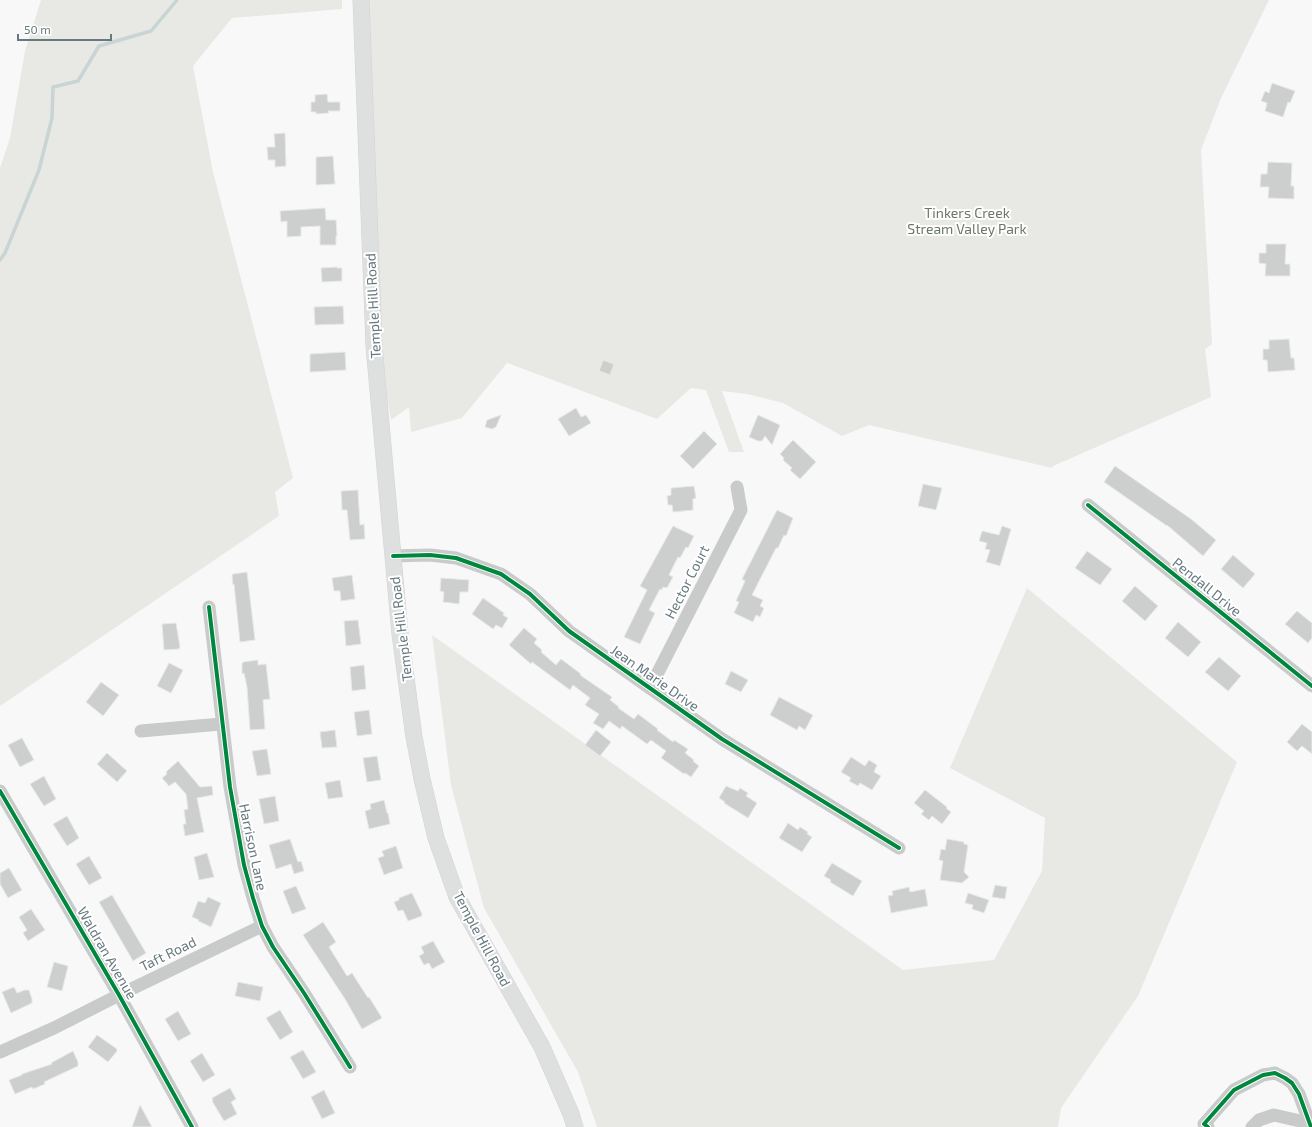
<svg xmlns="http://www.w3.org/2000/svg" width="1312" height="1127" viewBox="0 0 1312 1127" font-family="'Exo 2',sans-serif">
  <rect width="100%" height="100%" fill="#f8f8f8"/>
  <g fill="#e8e9e5">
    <polygon points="41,0 342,0 342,9 232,18 193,66 213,172 293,478 275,492 279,516 0,706 0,168 10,138 25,51"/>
    <polygon points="364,0 1269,0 1221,98 1201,150 1212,344 1205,349 1211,397 1053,466 1052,468 869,425 842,436 783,403 747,394 722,391 744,452 729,452 706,390 691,388 657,419 507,363 462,418 411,432 409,407 391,420 381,361"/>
    <polygon points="1027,588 1237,762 1138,996 1061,1108 1058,1127 597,1127 578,1072 484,908 451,785 432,635 903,970 994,960 1042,871 1045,818 950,768"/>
  </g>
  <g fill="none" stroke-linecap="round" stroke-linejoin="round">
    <polyline stroke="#c9d4d4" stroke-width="3.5" points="0,260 5,253 39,170 52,118 53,87 78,81 99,46 151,31 177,0"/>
  </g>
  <g fill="#cdcfcf" stroke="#e8e8e8">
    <polygon points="1272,83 1295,91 1290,103 1288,102 1283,117 1265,111 1267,103 1261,101 1265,91 1269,93"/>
    <polygon points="327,94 328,102 340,102 340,111 328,111 329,113 316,114 316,112 311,112 311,102 315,102 315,95"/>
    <polygon points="285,133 286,166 275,167 275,160 268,160 267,147 275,147 274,134"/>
    <polygon points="333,156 335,184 316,185 316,157"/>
    <polygon points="1268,162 1292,163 1291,186 1294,186 1294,199 1268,198 1269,187 1260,187 1261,174 1267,174"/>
    <polygon points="325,208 326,220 336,220 337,236 336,236 336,245 320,245 320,226 301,227 301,236 287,237 287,221 281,222 280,211"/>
    <polygon points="1266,244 1286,244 1285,264 1290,264 1290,276 1265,276 1266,264 1259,263 1259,253 1266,253"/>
    <polygon points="337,267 337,268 342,268 342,281 322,282 321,268"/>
    <polygon points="343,306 344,324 315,325 314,307"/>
    <polygon points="1289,339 1291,358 1294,358 1295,370 1268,372 1267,360 1263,360 1263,349 1269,349 1269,340"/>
    <polygon points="345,352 346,370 310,372 310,354"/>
    <polygon points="603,360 614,364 610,375 599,371"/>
    <polygon points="576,408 581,417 586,415 591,423 569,436 558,419"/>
    <polygon points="501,415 496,427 492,429 485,427 487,420"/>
    <polygon points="758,415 780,425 772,445 765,436 762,441 758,441 749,437"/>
    <polygon points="704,431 717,444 693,469 680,456"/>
    <polygon points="793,440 816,462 800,479 790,470 792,468 783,460 784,458 780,454"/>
    <polygon points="1115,466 1191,519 1216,540 1203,556 1167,525 1167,526 1104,482"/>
    <polygon points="923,484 942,488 936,510 918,506"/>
    <polygon points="694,486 696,498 693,499 693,510 673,512 672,505 668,505 667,496 671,495 671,488"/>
    <polygon points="358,490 360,525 364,524 365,539 350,540 347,510 342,510 341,491"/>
    <polygon points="777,510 793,518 786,536 784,535 778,548 776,548 752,595 763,600 760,606 764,608 760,617 756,615 753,622 734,613 739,602 736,601 745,581 742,579"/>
    <polygon points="673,526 694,536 688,548 686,547 680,558 678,557 669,575 673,577 667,588 663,587 662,590 660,589 649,610 655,613 640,644 624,637 647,590 640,586"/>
    <polygon points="1002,526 1011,529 1000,566 986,562 990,550 985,549 987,543 979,541 982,531 999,535"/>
    <polygon points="1087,551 1112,569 1100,585 1075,568"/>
    <polygon points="1233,555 1255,574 1243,588 1221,569"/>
    <polygon points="247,572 255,640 240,642 234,584 233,585 232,575 233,574"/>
    <polygon points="352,575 355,599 341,601 340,591 334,591 332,578"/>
    <polygon points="441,578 469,580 468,592 460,592 459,604 443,602 444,592 440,591"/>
    <polygon points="1135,586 1158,606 1145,621 1122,601"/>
    <polygon points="483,598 504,613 503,615 508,618 502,628 496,625 493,629 472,614"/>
    <polygon points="1297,611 1312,623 1312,638 1308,643 1285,624"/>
    <polygon points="358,620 361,644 346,646 344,621"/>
    <polygon points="1178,622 1201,642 1188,657 1165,638"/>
    <polygon points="176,623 180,647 179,649 164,650 162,624"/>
    <polygon points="524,628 537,639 534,643 542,650 541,652 556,665 561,659 581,674 580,675 612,697 610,700 619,707 618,708 634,719 638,714 658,729 657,730 673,742 674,740 688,749 685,753 694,760 693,761 699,766 691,777 685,773 684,774 661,758 666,751 651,740 647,744 622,726 620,729 609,721 603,729 593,723 599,714 585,705 590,698 573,685 570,690 532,662 531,664 509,645"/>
    <polygon points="1219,657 1241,676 1228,691 1205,672"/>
    <polygon points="258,660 258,665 266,664 270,699 263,700 265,729 250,730 247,687 244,673 242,674 242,663 243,663 243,662"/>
    <polygon points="169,663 183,670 171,693 157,686"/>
    <polygon points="364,665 366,689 352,691 350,667"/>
    <polygon points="731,671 748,680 741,692 725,684"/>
    <polygon points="101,682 119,695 103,716 86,702"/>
    <polygon points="779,697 813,715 805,730 799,726 797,730 770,715"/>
    <polygon points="369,710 372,734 357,736 354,712"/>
    <polygon points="1302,724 1312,732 1312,754 1302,746 1297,751 1287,742"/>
    <polygon points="335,730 337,747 322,748 320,732"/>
    <polygon points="596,730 611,742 600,756 585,745"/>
    <polygon points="22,738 34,760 20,767 8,745"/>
    <polygon points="267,749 271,774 257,776 252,751"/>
    <polygon points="107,753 127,771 117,782 97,764"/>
    <polygon points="377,756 381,780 367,782 363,758"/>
    <polygon points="851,757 865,766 869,760 877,765 874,772 881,776 872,790 860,783 858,786 849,781 851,778 841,772"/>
    <polygon points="178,761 200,787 212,786 213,795 197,798 204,832 185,836 183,824 186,824 184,810 188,809 186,794 175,782 169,786 162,778 167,774 166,772"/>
    <polygon points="44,776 56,799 44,806 30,784"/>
    <polygon points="340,780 343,797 328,799 325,783"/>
    <polygon points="726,786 738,791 740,788 748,793 746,796 757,803 748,818 724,803 725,802 719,798"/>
    <polygon points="925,790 947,807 946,808 951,812 942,824 932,816 929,820 921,814 924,811 914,803"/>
    <polygon points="275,796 279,821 264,824 259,799"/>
    <polygon points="384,800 387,813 388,813 390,824 369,829 365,811 371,809 370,804"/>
    <polygon points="67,816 79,838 67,846 53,824"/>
    <polygon points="788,823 798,830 800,827 808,832 807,834 812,837 802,852 779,838"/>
    <polygon points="290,839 298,862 301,861 304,871 294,874 291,864 276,869 269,845"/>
    <polygon points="947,839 964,842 964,844 968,845 964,872 969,877 962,883 940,880 943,861 939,860 941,849 945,850"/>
    <polygon points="396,846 403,868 384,875 378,858 384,856 382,851"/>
    <polygon points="207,853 214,877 199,880 194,857"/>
    <polygon points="89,856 102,878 89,885 76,864"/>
    <polygon points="832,863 862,881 853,896 830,882 831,880 824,876"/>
    <polygon points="9,868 22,890 8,898 0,884 0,873"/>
    <polygon points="995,885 1007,887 1005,899 992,897"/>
    <polygon points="296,886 306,909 292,914 283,891"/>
    <polygon points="909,887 910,892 925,889 928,906 891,913 888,896 893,895 892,891"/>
    <polygon points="412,893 422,914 422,916 408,921 403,910 398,911 394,902 399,900 399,898"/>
    <polygon points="968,893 989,900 984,913 972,909 973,905 965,903"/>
    <polygon points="112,895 146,953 133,961 99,902"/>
    <polygon points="208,897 221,903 211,927 198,921 199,920 192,917 198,901 205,903"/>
    <polygon points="31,909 45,930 28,941 23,933 27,930 19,917"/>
    <polygon points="323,922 336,942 329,947 347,976 352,973 368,998 369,997 382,1018 362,1029 345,999 303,935"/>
    <polygon points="433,941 445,962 432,969 429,963 424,965 419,956 424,953 421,947"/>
    <polygon points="54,962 68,966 62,991 47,987"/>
    <polygon points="238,982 263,987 260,1001 235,996"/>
    <polygon points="14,987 17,993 25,990 29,990 32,999 32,1003 11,1013 2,992"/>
    <polygon points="280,1010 293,1032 280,1040 266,1018"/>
    <polygon points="178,1011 191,1034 178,1041 165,1019"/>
    <polygon points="97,1035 117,1049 117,1051 108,1062 88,1047"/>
    <polygon points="303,1050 316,1072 303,1079 290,1057"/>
    <polygon points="73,1051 78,1062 78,1066 44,1082 45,1084 33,1089 32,1087 15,1094 9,1080 22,1075 22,1074 52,1064 51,1063"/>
    <polygon points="202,1053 215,1075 203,1082 190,1061"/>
    <polygon points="230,1088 236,1099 231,1102 237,1114 224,1121 212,1101 213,1100 212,1098"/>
    <polygon points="324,1090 335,1113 322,1119 311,1097"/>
    <polygon points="140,1105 152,1127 132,1127"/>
  </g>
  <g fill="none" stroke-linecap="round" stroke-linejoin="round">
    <defs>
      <polyline id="major" points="361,0 374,346 400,634 414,737 422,779 436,838 457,897 542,1047 571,1114 575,1127"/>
    </defs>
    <use href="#major" stroke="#d3d4d5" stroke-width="17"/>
    <g stroke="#c9cbcb" stroke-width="13">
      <polyline points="1088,505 1312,686"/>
      <polyline points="393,556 430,555 456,558 501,574 530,594 569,631 722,739 899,848"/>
      <polyline points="209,607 230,787 244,865 253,898 262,926 273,947 304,993 350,1067"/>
      <polyline points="650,688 741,510 737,487"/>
      <polyline points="141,731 221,724"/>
      <polyline points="0,791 119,995 192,1127"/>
      <polyline points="0,1052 54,1028 119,995 262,926"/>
      <polyline points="1208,1127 1204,1124 1234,1090 1263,1075 1275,1073 1285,1078 1292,1083 1299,1094 1311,1127"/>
      <polyline points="1252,1127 1259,1120 1274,1115 1309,1123"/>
    </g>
    <use href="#major" stroke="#dedfdf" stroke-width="16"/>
    <defs>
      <g id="cycleway">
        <polyline points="1088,505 1312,686"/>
        <polyline points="393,556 430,555 456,558 501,574 530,594 569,631 722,739 899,848"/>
        <polyline points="209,607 230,787 244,865 253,898 262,926 273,947 304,993 350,1067"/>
        <polyline points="0,791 119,995 192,1127"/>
        <polyline points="1208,1127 1204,1124 1234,1090 1263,1075 1275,1073 1285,1078 1292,1083 1299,1094 1311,1127"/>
      </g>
    </defs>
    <use href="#cycleway" stroke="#fff" stroke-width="6"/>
    <use href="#cycleway" stroke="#00873e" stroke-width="4"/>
  </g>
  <g text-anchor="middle" stroke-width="4" stroke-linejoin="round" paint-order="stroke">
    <g font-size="14" fill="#6c7865" stroke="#fff">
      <text x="967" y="218">Tinkers Creek<tspan x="967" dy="16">Stream Valley Park</tspan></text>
    </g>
    <g font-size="14" fill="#66797f" stroke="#fff">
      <text transform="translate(373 306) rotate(-93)" y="5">Temple Hill Road</text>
      <text transform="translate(687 582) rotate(-63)" y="5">Hector Court</text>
      <text transform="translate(1207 587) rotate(39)" y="5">Pendall Drive</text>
      <text transform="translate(401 629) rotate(-97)" y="5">Temple Hill Road</text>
      <text transform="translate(655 678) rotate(35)" y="5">Jean Marie Drive</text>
      <text transform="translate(253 847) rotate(78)" y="5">Harrison Lane</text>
      <text transform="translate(482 939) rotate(62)" y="5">Temple Hill Road</text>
      <text transform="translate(107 953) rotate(60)" y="5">Waldran Avenue</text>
      <text transform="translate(168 954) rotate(-26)" y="5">Taft Road</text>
    </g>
  </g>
  <path d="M18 34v6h93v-6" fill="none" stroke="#66797f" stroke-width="2"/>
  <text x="24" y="34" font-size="12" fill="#66797f" stroke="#ffffff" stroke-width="3" paint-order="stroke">50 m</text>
</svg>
